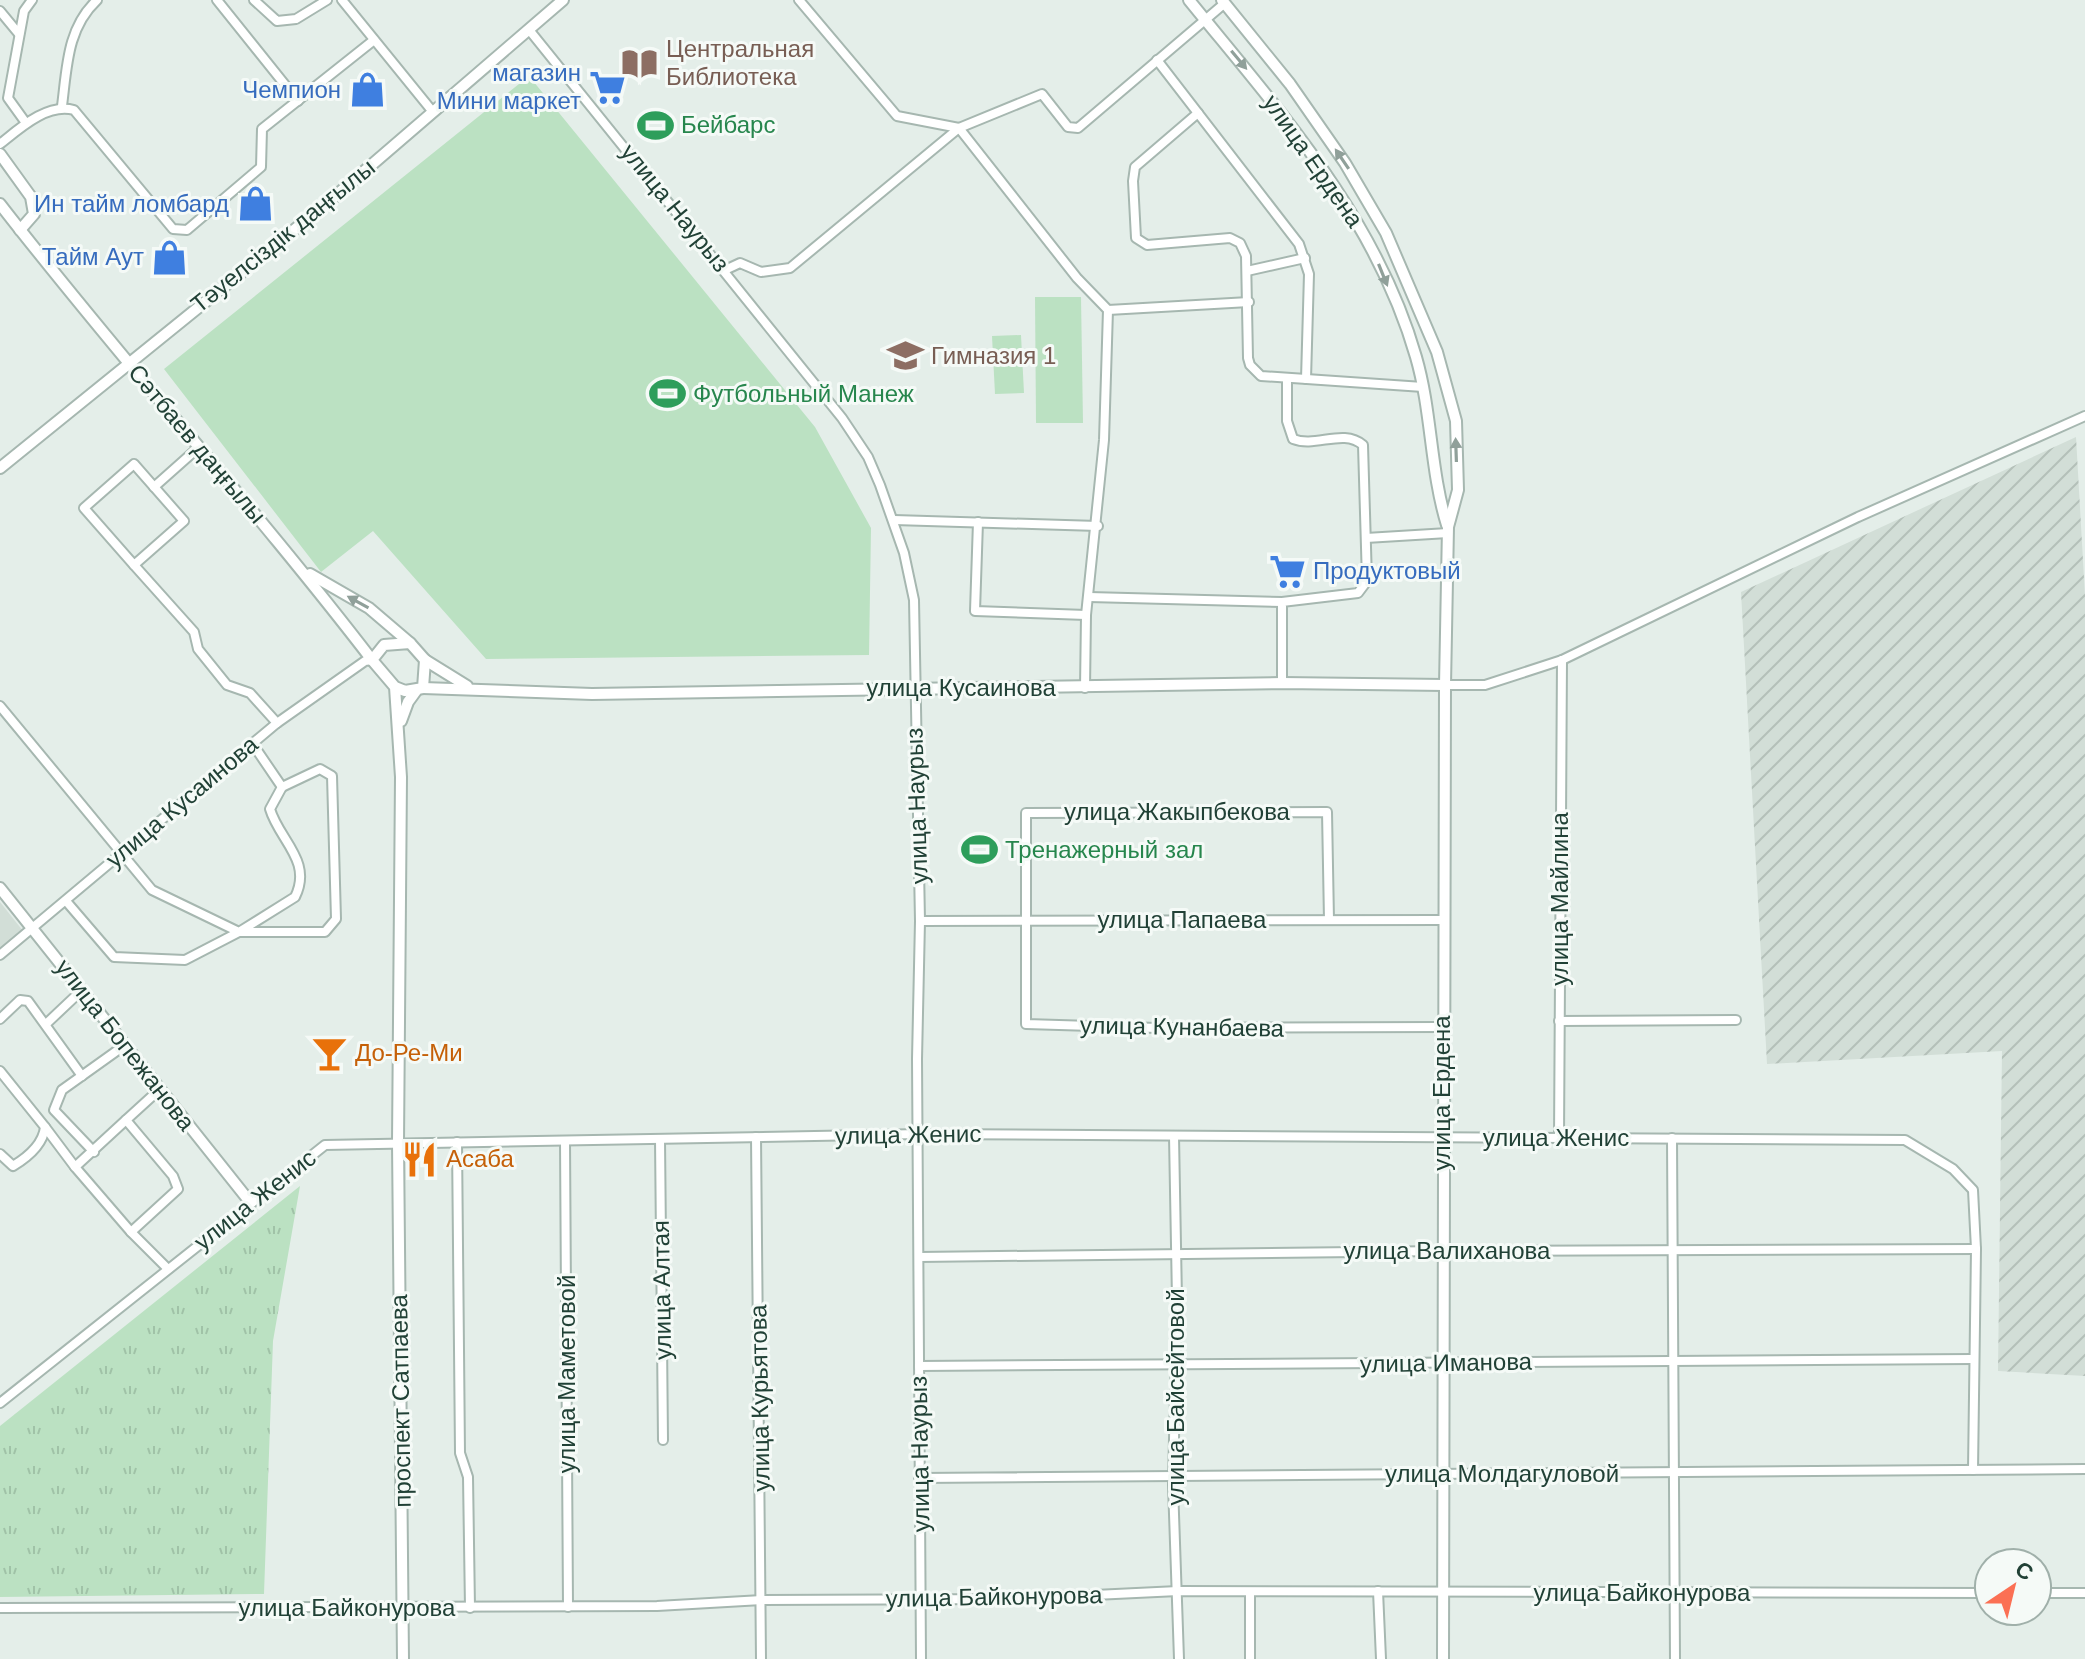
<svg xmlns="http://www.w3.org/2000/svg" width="2085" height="1659" viewBox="0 0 2085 1659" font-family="Arial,sans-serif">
  <defs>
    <pattern id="industrial-furrows" width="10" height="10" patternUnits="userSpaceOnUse" patternTransform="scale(2)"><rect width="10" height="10" fill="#d2ded7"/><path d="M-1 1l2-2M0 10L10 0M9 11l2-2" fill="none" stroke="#b4c0b9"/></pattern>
    <pattern id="park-tufts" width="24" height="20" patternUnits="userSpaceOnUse" patternTransform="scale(2)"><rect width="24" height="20" fill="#bbe1c2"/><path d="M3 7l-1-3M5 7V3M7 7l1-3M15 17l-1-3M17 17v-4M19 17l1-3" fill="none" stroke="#a0c2a7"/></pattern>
  </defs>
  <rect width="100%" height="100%" fill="#e4eee9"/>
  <polygon fill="#d2ded7" points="0,902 23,931 0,950"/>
  <polygon fill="url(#industrial-furrows)" points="2076,437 2085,596 2085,1376 1998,1371 2002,1051 1767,1064 1741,592"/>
  <g fill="#bbe1c2">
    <polygon points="529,76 815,427 871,528 869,655 486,659 373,531 321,572 164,369"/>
    <polygon points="1035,297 1081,297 1083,423 1036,423"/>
    <polygon points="1021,335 1024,393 995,394 992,336"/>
  </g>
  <polygon fill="url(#park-tufts)" points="300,1186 273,1341 264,1594 0,1597 0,1426"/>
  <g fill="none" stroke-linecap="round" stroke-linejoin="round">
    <defs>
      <g id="minor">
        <polyline points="217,0 298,101"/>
        <polyline points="254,0 277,21 296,19 327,0"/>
        <polyline points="342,0 433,112"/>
        <polyline points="799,0 897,116 959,128 1077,278 1108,310 1104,440 1086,615 1085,688"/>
        <polyline points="0,11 19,34"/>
        <polyline points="530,31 842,418 868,457 880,485 904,553 914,600 920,921 917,1059 921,1659"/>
        <polyline points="1157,60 1299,244 1309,274 1306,379"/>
        <path d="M62,106C67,67 67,28 97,0"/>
        <polyline points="1198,113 1135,167 1133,181 1136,238 1147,245 1230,238 1240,243 1246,256 1248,358 1250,365 1261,376 1423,387"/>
        <polyline points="26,123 8,98 24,11 32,0"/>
        <path d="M0,144C20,128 47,103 74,110L173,229L187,230L261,167L262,129L374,40"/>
        <polyline points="725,270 740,263 761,272 790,268 959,128 1042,94 1068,127 1078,128 1225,3"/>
        <polyline points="1247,271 1305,258"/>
        <polyline points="1108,310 1249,302"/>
        <polygon points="134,464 184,521 134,565 84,508"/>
        <polyline points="154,487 199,447"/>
        <polyline points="894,520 1098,526"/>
        <polyline points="978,522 975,611 1086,615"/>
        <polyline points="1366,538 1448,533"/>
        <polyline points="134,565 194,632 198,649 227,685 250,693 277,723"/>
        <polyline points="1089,597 1282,602"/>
        <path d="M1282,683V602L1358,593L1367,581L1363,445C1343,428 1316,448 1293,439L1287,421V379"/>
        <polyline points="1445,685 1485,685 1562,660 1858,517 2085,416"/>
        <path d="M0,706L152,890L239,932L295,897C313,861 279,840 270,809L282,787"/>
        <polyline points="66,901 114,957 185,960 239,932 325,932 336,919 332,776 320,769 282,787 252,743"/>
        <polyline points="1329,920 1327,812 1026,813 1026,1024 1158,1028 1442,1027"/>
        <polyline points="920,921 1444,920"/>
        <polyline points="0,955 277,723 365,661 372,660"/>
        <polyline points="0,1019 20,1000 28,1001 82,1076"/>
        <polyline points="1559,1021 1736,1020"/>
        <polyline points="46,1024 82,990"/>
        <path d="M0,1071L45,1127C43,1145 28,1157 13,1166L0,1154"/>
        <polyline points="160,1089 126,1120 173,1176 178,1189 131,1232 168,1269"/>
        <polyline points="45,1127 75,1167 126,1120"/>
        <polyline points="1174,1136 1177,1300 1173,1485 1179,1659"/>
        <polyline points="756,1137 761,1659"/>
        <polyline points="1559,1138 1562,660"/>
        <polyline points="1672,1138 1675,1659"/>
        <polyline points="660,1139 663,1440"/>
        <polyline points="565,1141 568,1607"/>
        <polyline points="457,1142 460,1453 468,1477 470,1608"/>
        <polyline points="94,1152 54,1110 62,1090 125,1045"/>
        <polyline points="75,1167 131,1232"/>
        <polyline points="919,1257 1444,1251 1976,1249"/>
        <polyline points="919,1366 1973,1359"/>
        <polyline points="0,1403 325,1145 920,1134 1905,1140 1953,1169 1973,1190 1976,1249 1973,1470"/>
        <polyline points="919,1478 2085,1469"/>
        <polyline points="1378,1591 1381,1659"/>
        <polyline points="2037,1593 2085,1593"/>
        <polyline points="0,1608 657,1606 762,1600 1012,1599 1178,1591 1989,1593"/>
        <polyline points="1250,1659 1250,1592"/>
      </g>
      <g id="tertiary">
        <path d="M1189,0C1279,111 1376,217 1416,357C1432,412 1430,470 1447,525"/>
        <polyline points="1222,0 1290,84 1345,163 1386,233 1437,352 1456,421 1458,490 1448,527 1445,685 1443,1659"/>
        <polyline points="0,154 31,197 34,214 20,230"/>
        <path d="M0,204C120,359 252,504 372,660"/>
        <polyline points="0,468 325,205 563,0"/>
        <polyline points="310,574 369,608 410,643"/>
        <polyline points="425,660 467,686"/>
        <polyline points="395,687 405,691 423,688 425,660 410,643 384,645 372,660 395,687 401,777 398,1143 403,1659"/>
        <polyline points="423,688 592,694 1282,683 1445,685"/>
        <polyline points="401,721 408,702 416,691"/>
        <polyline points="0,888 250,1202"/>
      </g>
    </defs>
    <use href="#minor" stroke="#a6b7b0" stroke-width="12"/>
    <use href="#tertiary" stroke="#a6b7b0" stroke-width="14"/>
    <use href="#minor" stroke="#fff" stroke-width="8"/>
    <use href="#tertiary" stroke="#fff" stroke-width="10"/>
  </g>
  <defs><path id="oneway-solid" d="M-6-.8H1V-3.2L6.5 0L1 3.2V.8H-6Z" transform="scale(2)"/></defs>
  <g fill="#90a09a">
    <use href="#oneway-solid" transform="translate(1239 60) rotate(50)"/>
    <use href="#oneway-solid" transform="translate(1342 159) rotate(-124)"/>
    <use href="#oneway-solid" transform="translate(1383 275) rotate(68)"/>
    <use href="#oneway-solid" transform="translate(1456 450) rotate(-92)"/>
    <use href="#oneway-solid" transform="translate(358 602) rotate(-151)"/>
  </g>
  <defs>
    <symbol id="library-bare" viewBox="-9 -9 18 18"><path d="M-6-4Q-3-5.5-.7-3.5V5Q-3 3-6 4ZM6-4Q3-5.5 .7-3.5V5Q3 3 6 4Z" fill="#8d6e63" stroke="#f5faf7" stroke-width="2.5" paint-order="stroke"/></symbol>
    <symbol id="supermarket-bare" viewBox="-9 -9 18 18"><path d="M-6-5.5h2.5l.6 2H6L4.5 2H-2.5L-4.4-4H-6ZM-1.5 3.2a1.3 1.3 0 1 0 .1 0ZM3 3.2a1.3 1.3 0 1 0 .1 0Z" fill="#3f7fe0" stroke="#f5faf7" stroke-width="2.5" paint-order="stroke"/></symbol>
    <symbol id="shop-bare" viewBox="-9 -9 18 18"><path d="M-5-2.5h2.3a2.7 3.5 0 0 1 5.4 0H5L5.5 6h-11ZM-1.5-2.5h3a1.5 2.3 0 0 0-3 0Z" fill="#3f7fe0" stroke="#f5faf7" stroke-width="2.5" paint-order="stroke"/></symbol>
    <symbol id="stadium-bare" viewBox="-9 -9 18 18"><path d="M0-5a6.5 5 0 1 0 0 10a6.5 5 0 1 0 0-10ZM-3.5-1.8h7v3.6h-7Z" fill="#2e9e5b" stroke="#f5faf7" stroke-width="2.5" paint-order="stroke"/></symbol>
    <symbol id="school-bare" viewBox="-9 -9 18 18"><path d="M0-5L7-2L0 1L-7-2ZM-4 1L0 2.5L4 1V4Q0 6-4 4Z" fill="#8d6e63" stroke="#f5faf7" stroke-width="2.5" paint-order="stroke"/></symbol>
    <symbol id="bar-bare" viewBox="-9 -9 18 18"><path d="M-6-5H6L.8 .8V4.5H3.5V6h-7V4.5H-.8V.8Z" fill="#e8710a" stroke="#f5faf7" stroke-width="2.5" paint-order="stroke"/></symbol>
    <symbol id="restaurant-bare" viewBox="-9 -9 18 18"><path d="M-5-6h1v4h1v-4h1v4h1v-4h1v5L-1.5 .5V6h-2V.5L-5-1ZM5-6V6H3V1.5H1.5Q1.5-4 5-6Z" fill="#e8710a" stroke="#f5faf7" stroke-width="2.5" paint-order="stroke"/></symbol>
  </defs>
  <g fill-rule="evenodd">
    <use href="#library-bare" x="614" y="38" width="51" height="51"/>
    <use href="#supermarket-bare" x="582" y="62" width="51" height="51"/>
    <use href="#shop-bare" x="342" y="64" width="51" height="51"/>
    <use href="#stadium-bare" x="630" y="100" width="51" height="51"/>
    <use href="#shop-bare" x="230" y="178" width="51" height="51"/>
    <use href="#shop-bare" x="144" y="232" width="51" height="51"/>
    <use href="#school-bare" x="880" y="330" width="51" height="51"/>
    <use href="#stadium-bare" x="642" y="368" width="51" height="51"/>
    <use href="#supermarket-bare" x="1262" y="546" width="51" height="51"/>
    <use href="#stadium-bare" x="954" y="824" width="51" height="51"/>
    <use href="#bar-bare" x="304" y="1028" width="51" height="51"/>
    <use href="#restaurant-bare" x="394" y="1134" width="51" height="51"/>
  </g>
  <g text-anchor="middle" stroke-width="6" stroke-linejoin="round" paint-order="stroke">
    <g font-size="24" fill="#785e54" stroke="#f5faf7" text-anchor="start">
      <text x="666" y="57">Центральная<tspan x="666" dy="28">Библиотека</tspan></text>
      <text x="931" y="364">Гимназия 1</text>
    </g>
    <g font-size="24" fill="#366cbe" stroke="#f5faf7" text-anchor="end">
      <text x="581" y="81">магазин<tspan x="581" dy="28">Мини маркет</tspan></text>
      <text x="341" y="98">Чемпион</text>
      <text x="229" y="212">Ин тайм ломбард</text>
      <text x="144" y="265">Тайм Аут</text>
      <text x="1313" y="579" text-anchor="start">Продуктовый</text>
    </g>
    <g font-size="24" fill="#27864d" stroke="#f5faf7" text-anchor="start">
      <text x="681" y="133">Бейбарс</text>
      <text x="693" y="402">Футбольный Манеж</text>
      <text x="1005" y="858">Тренажерный зал</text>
    </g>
    <g font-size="24" fill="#214136" stroke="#f5faf7">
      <text transform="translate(1313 161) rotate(55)" y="8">улица Ердена</text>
      <text transform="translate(675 208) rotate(51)" y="8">улица Наурыз</text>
      <text transform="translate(283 236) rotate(-39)" y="8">Тәуелсіздік даңғылы</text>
      <text transform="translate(197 444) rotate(50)" y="8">Сәтбаев даңғылы</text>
      <text x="961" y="696">улица Кусаинова</text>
      <text transform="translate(182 802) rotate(-40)" y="8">улица Кусаинова</text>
      <text transform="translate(917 806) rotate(-92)" y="8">улица Наурыз</text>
      <text x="1177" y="820">улица Жакыпбекова</text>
      <text transform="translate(1560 899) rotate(-90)" y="8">улица Майлина</text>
      <text x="1182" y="928">улица Папаева</text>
      <text transform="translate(1182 1027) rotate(1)" y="8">улица Кунанбаева</text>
      <text transform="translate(125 1045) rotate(52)" y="8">улица Бопежанова</text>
      <text transform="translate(1442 1093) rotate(-90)" y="8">улица Ердена</text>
      <text transform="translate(908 1135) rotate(-1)" y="8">улица Женис</text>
      <text x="1556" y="1146">улица Женис</text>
      <text transform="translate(255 1200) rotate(-38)" y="8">улица Женис</text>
      <text x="1447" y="1259">улица Валиханова</text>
      <text transform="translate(662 1290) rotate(-91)" y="8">улица Алтая</text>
      <text transform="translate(1446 1363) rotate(-1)" y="8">улица Иманова</text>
      <text transform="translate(567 1374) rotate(-90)" y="8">улица Маметовой</text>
      <text transform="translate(1176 1397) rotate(-90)" y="8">улица Байсейтовой</text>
      <text transform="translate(760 1398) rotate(-91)" y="8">улица Курьятова</text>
      <text transform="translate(401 1401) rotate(-91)" y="8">проспект Сатпаева</text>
      <text transform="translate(920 1454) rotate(-91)" y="8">улица Наурыз</text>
      <text x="1502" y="1482">улица Молдагуловой</text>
      <text x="1642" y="1601">улица Байконурова</text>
      <text transform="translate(994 1597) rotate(-1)" y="8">улица Байконурова</text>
      <text x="347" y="1616">улица Байконурова</text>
    </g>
    <g font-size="24" fill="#c56008" stroke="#f5faf7" text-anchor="start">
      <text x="355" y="1061">До-Ре-Ми</text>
      <text x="446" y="1167">Асаба</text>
    </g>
  </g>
  <g transform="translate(2013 1587) rotate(35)"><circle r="38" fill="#f5faf7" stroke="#a0b0aa" stroke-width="2"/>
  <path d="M0-6L14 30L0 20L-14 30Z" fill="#fb7054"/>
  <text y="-12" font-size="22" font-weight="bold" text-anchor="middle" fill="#214136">С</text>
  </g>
</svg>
